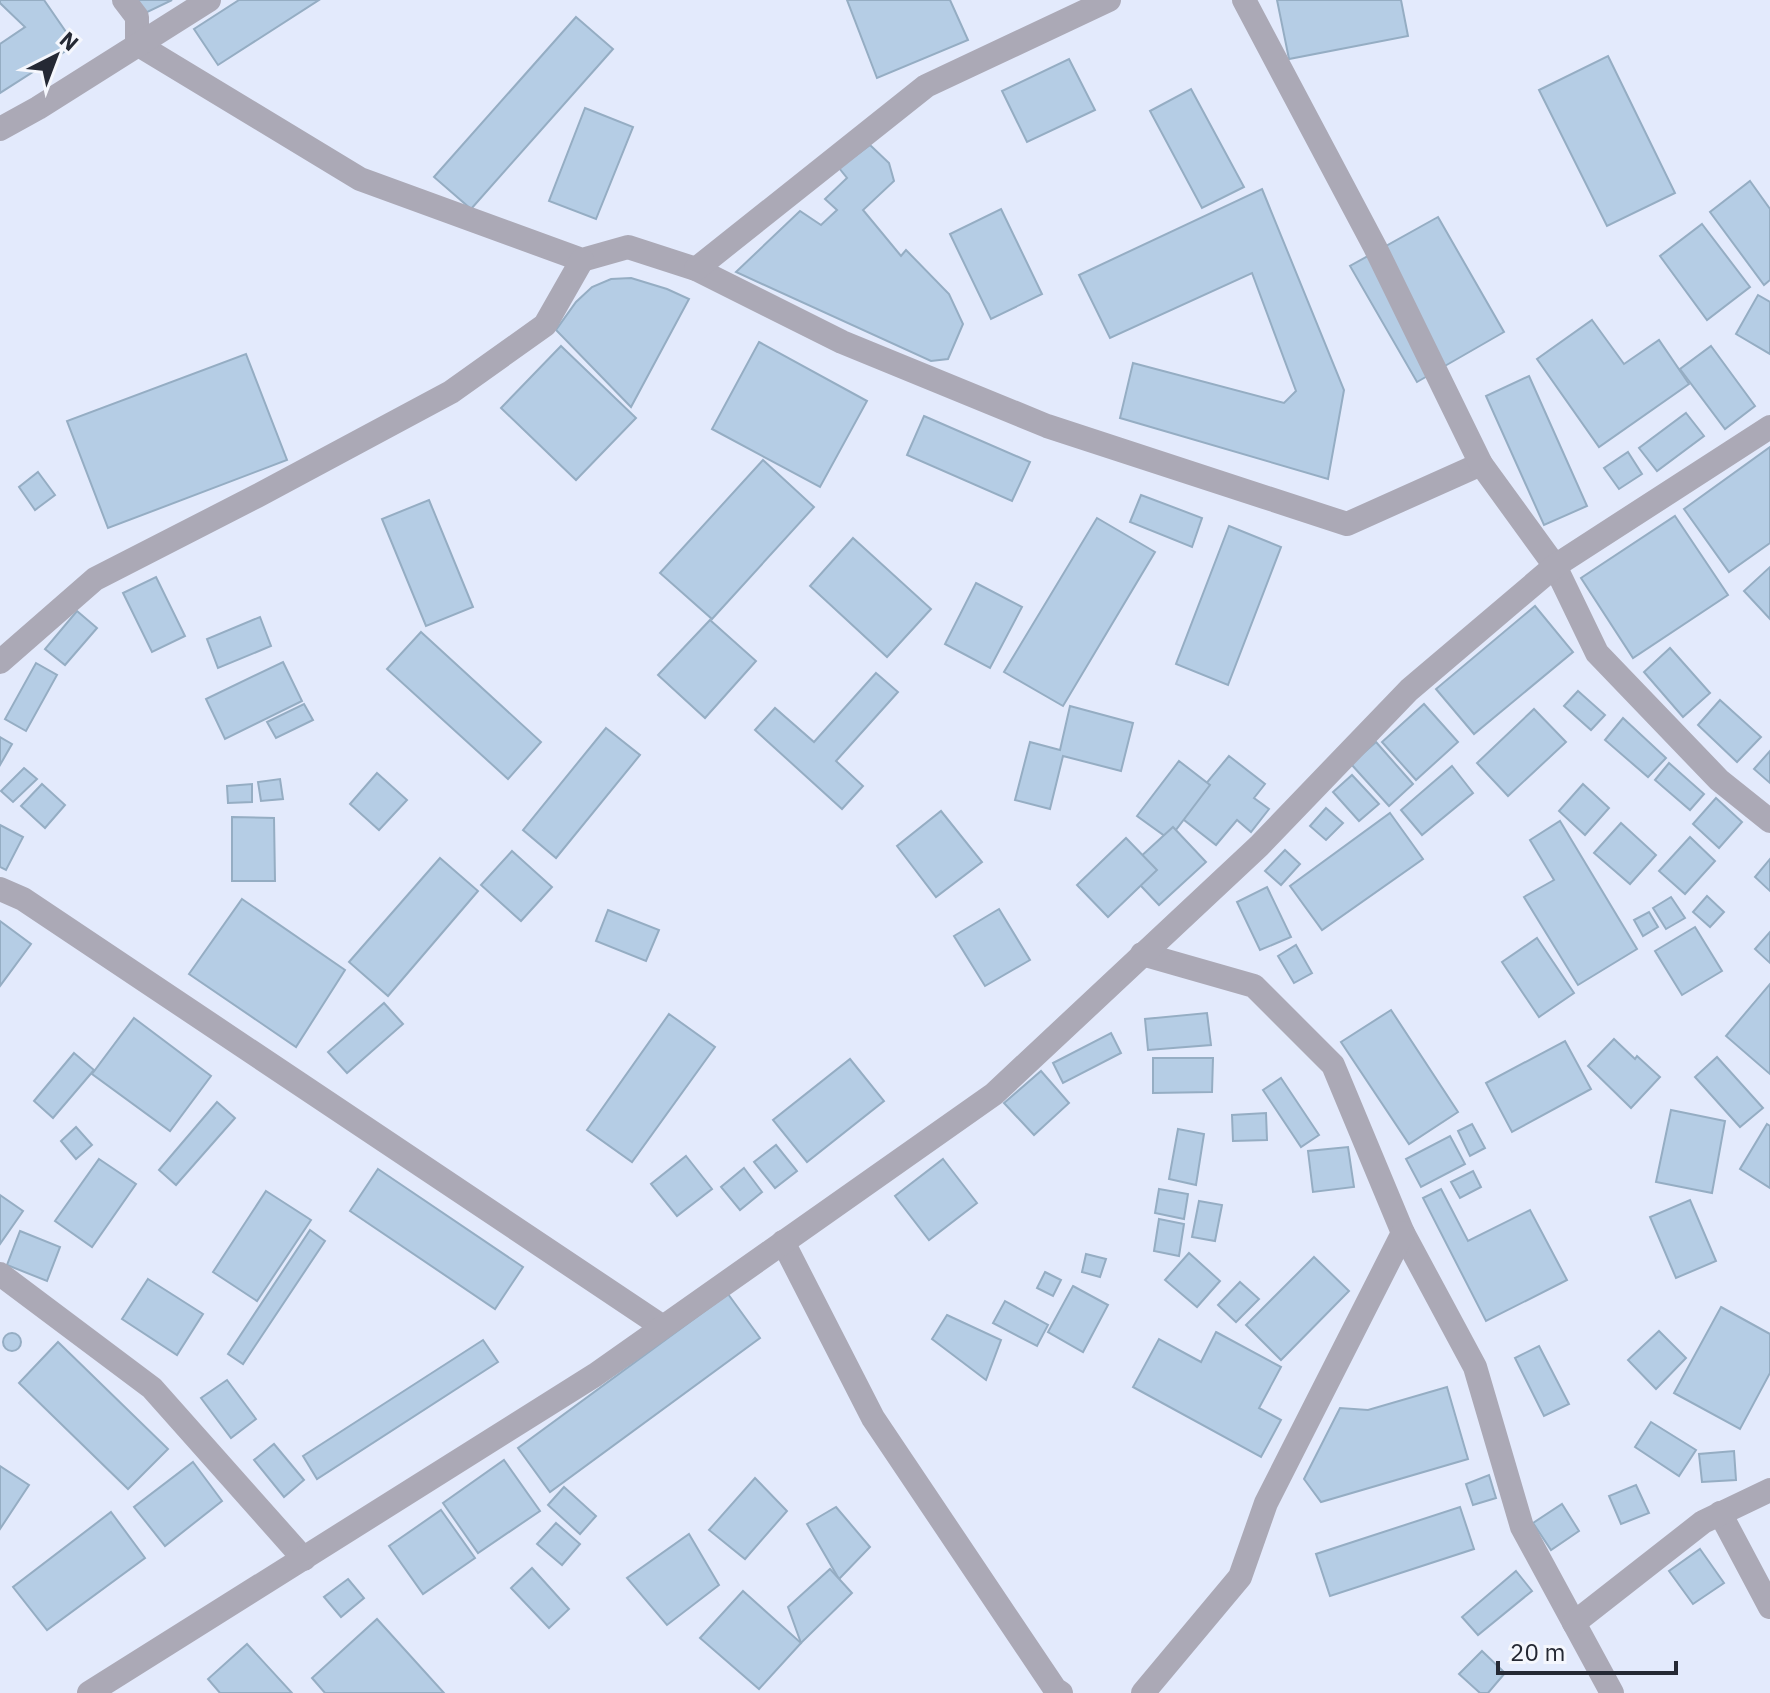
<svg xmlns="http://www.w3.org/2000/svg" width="1770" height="1693" viewBox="0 0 1770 1693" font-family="'IBM Plex Sans',sans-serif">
  <rect width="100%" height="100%" fill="#e3eafc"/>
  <g fill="#b5cde5" stroke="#95adc3" stroke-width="2">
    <polygon points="0,0 44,0 75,45 0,93 0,44 25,27 0,3"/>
    <polygon points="128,0 172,0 137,17"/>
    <polygon points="239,0 319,0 218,65 194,29"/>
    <polygon points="847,0 950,0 968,40 877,78"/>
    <polygon points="1277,0 1401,0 1408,36 1289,59"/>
    <polygon points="576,17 613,49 471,209 434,177"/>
    <polygon points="1608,56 1675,193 1607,226 1539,90"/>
    <polygon points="1069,59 1095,110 1027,142 1002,91"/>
    <polygon points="1191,89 1244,187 1202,208 1150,111"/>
    <polygon points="585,108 633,127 596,219 549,201"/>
    <polygon points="870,145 889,163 894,181 863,210 901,256 906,250 949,294 963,324 948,359 931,361 736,272 800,211 821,225 837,210 825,199 847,178 839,168"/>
    <polygon points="1750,181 1770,209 1770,280 1764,285 1710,212"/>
    <polygon points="1262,189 1344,390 1328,479 1120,418 1133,363 1284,403 1296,391 1252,273 1110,338 1079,275"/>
    <polygon points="1001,209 1042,294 991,319 950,234"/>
    <polygon points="1438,217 1504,332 1417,382 1350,266"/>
    <polygon points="1702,224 1750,287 1707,320 1660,256"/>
    <polygon points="631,278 667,289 689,299 631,407 556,330 576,302 592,287 611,279"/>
    <polygon points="1758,295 1770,302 1770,354 1736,334"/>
    <polygon points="1592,320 1624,364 1659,340 1689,384 1599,447 1537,359"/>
    <polygon points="759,342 867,401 820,487 712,429"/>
    <polygon points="561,346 636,418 576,480 501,408"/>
    <polygon points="1711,346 1755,406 1725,429 1680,369"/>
    <polygon points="246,354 287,460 108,528 67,421"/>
    <polygon points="1529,376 1587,506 1544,525 1486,396"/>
    <polygon points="1686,413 1704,436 1657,471 1639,448"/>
    <polygon points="924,416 1030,462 1012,501 907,455"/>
    <polygon points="1770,447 1770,543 1729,572 1684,509"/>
    <polygon points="1628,452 1642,474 1619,489 1604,468"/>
    <polygon points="763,460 814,507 712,619 660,573"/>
    <polygon points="38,472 55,495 35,510 19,487"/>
    <polygon points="1141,495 1202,518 1192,547 1130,522"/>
    <polygon points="429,500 473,607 426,626 382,519"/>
    <polygon points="1675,516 1728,595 1633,658 1581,578"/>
    <polygon points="1097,518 1155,552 1063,706 1004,672"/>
    <polygon points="1229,526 1281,547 1228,685 1176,664"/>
    <polygon points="853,538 931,609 887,657 810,586"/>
    <polygon points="1770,567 1770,619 1744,591"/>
    <polygon points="156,577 185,636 152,652 123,593"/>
    <polygon points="976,583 1022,607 990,668 945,644"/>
    <polygon points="1535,606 1573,652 1474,734 1436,689"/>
    <polygon points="77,611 97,628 65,665 45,649"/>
    <polygon points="260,617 271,646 218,668 207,639"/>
    <polygon points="710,620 756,661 705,718 658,675"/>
    <polygon points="421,632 541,742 508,779 387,669"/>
    <polygon points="1670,648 1710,693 1683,717 1644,672"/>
    <polygon points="283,662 302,701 225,739 206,699"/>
    <polygon points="36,663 57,675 26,731 5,719"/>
    <polygon points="876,673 898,692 836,761 863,786 842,809 755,730 775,708 814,742"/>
    <polygon points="1578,691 1605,715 1591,730 1564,706"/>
    <polygon points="1720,700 1761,737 1737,762 1698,725"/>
    <polygon points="304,704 313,720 276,738 267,722"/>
    <polygon points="1424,704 1458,742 1416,780 1382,742"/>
    <polygon points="1070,706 1133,723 1121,771 1063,756 1050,809 1015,800 1030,742 1060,750"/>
    <polygon points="1534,709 1566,742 1508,796 1477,763"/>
    <polygon points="1623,718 1666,758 1648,777 1605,740"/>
    <polygon points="606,728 640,755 556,858 523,830"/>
    <polygon points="0,737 12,744 0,765"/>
    <polygon points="1376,742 1413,784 1389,806 1351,764"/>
    <polygon points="1770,751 1770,783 1754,769"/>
    <polygon points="1229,756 1265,784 1254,798 1269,809 1251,832 1237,820 1216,845 1179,816"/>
    <polygon points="1179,761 1210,785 1169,839 1137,816"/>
    <polygon points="1669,763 1704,794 1690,810 1655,780"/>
    <polygon points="1452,766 1473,793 1422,835 1401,810"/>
    <polygon points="24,768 37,779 13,802 1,791"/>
    <polygon points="377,773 407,800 379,830 350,804"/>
    <polygon points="1352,775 1379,804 1359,821 1333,792"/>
    <polygon points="280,779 283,799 261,801 258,782"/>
    <polygon points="42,784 65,805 45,828 21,806"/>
    <polygon points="252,784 252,802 228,803 227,786"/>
    <polygon points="1583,784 1609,808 1585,835 1559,811"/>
    <polygon points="1716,798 1742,822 1719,848 1693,824"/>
    <polygon points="1326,808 1343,823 1326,840 1310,826"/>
    <polygon points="941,811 982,862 936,897 897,846"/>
    <polygon points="1390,813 1423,859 1322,930 1290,886"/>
    <polygon points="232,817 274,818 275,881 232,881"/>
    <polygon points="1560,821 1637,949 1578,985 1524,897 1554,880 1530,840"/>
    <polygon points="1621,823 1656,855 1630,884 1594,853"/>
    <polygon points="0,825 23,837 6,870 0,867"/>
    <polygon points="1173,827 1206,862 1159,905 1126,870"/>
    <polygon points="1690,837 1715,861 1685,894 1659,871"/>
    <polygon points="1126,838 1157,870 1108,917 1077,885"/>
    <polygon points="1285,850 1300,864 1281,885 1265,871"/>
    <polygon points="512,851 552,887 521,921 481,885"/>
    <polygon points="440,858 478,891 388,996 349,962"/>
    <polygon points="1770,859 1770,891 1755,877"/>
    <polygon points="1267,887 1291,937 1260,950 1237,902"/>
    <polygon points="1707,896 1724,912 1710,927 1693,912"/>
    <polygon points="1671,897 1685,918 1666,929 1653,908"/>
    <polygon points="242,899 345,970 296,1047 189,974"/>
    <polygon points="999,909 1030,960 985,986 954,936"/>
    <polygon points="608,910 659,930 646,961 596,941"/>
    <polygon points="1649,912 1658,927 1643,936 1634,920"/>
    <polygon points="0,921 31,944 0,986"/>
    <polygon points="1695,927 1722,971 1682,995 1655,951"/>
    <polygon points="1770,932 1770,963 1755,949"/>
    <polygon points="1537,938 1574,993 1539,1017 1502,962"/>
    <polygon points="1296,945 1312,973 1294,983 1278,956"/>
    <polygon points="1770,984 1770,1074 1726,1036"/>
    <polygon points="384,1003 403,1024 347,1073 328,1052"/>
    <polygon points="1391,1010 1458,1112 1409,1144 1341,1042"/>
    <polygon points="1207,1013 1211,1045 1148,1050 1145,1019"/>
    <polygon points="669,1014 715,1047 632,1162 587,1130"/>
    <polygon points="134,1018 211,1076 170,1131 92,1074"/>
    <polygon points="1111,1033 1121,1053 1063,1083 1053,1063"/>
    <polygon points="1614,1039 1635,1059 1637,1056 1660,1077 1631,1108 1588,1066"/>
    <polygon points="1565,1041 1591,1089 1512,1132 1486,1083"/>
    <polygon points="74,1053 94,1070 53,1118 34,1101"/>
    <polygon points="1717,1057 1763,1108 1740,1127 1695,1077"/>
    <polygon points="1153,1058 1213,1058 1212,1092 1153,1093"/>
    <polygon points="850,1059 884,1101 807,1162 773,1120"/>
    <polygon points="1041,1071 1069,1103 1034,1135 1004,1103"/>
    <polygon points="1281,1078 1319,1135 1301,1147 1263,1090"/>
    <polygon points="217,1102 235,1118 176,1185 159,1170"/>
    <polygon points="1671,1110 1725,1121 1712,1193 1656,1182"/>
    <polygon points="1266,1113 1267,1140 1233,1141 1232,1115"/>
    <polygon points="1472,1124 1485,1148 1470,1156 1458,1131"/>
    <polygon points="1767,1124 1770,1126 1770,1188 1740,1169"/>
    <polygon points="76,1127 92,1145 76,1159 61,1141"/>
    <polygon points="1178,1129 1204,1134 1196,1185 1169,1179"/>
    <polygon points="1450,1136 1465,1164 1421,1187 1406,1159"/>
    <polygon points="776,1145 797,1171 775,1188 754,1162"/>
    <polygon points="1348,1147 1354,1187 1313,1192 1308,1151"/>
    <polygon points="686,1156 712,1189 677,1216 651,1184"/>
    <polygon points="99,1159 136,1184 92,1247 55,1221"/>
    <polygon points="943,1159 977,1203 929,1240 895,1196"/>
    <polygon points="744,1168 762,1192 740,1210 721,1187"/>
    <polygon points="378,1169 523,1267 495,1309 350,1211"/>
    <polygon points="1473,1171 1481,1187 1460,1198 1451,1182"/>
    <polygon points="1159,1189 1188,1194 1184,1219 1155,1213"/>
    <polygon points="1441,1189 1468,1241 1530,1210 1567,1280 1486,1321 1423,1198"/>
    <polygon points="266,1191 311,1220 257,1301 213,1272"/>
    <polygon points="0,1195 23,1211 0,1244"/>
    <polygon points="1690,1200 1716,1261 1676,1278 1650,1217"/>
    <polygon points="1199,1201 1222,1205 1215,1241 1192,1237"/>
    <polygon points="1159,1219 1184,1224 1179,1256 1154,1251"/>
    <polygon points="310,1230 325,1241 243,1364 228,1354"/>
    <polygon points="20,1231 60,1247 47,1281 7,1265"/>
    <polygon points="1189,1253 1220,1281 1197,1307 1165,1280"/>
    <polygon points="1086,1254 1106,1259 1100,1277 1082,1272"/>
    <polygon points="1314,1257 1349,1291 1281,1360 1246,1325"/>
    <polygon points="1045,1272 1061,1280 1053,1296 1037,1288"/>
    <polygon points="148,1279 203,1314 177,1355 122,1319"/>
    <polygon points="1240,1282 1259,1299 1236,1322 1218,1305"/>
    <polygon points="1073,1286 1108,1305 1083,1352 1048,1332"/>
    <polygon points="728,1294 760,1338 550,1492 518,1448"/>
    <polygon points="1005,1301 1048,1325 1037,1346 993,1323"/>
    <polygon points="1721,1307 1770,1334 1770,1373 1740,1429 1674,1393"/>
    <polygon points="947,1315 1001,1340 986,1380 932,1339"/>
    <polygon points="1659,1331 1686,1358 1656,1389 1628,1360"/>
    <polygon points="1216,1332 1281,1367 1259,1408 1281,1420 1261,1457 1133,1387 1159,1339 1201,1362"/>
    <circle cx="12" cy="1342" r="9"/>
    <polygon points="483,1340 498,1362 317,1479 303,1456"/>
    <polygon points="58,1342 168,1449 128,1489 19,1383"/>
    <polygon points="1539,1346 1569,1404 1544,1416 1515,1358"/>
    <polygon points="227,1380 256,1419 231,1438 201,1398"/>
    <polygon points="1447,1387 1468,1459 1321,1502 1304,1479 1340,1408 1368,1410"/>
    <polygon points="1651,1422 1696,1450 1679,1476 1635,1447"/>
    <polygon points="274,1444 304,1480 284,1497 254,1460"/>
    <polygon points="1734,1451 1736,1480 1702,1482 1699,1454"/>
    <polygon points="504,1460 540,1511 478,1553 443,1503"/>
    <polygon points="193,1462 222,1501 165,1546 134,1507"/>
    <polygon points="0,1466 29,1485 0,1529"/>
    <polygon points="1489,1475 1496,1498 1473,1505 1466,1484"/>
    <polygon points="755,1478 787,1511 745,1559 709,1530"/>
    <polygon points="1636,1485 1649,1513 1621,1524 1609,1496"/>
    <polygon points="564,1487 596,1516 580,1534 548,1505"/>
    <polygon points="1562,1504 1579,1531 1551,1550 1533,1523"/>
    <polygon points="836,1507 870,1547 839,1579 807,1524"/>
    <polygon points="1460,1507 1474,1549 1330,1596 1316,1554"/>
    <polygon points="441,1510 475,1558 423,1594 389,1546"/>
    <polygon points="111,1512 145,1558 47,1630 13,1587"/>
    <polygon points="556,1523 580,1544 562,1565 537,1544"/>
    <polygon points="689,1534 719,1585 667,1625 627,1578"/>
    <polygon points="1700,1549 1724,1583 1693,1604 1669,1571"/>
    <polygon points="532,1568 569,1609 549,1628 511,1588"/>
    <polygon points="830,1569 852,1593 801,1643 788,1607"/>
    <polygon points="1516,1571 1532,1591 1478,1635 1462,1617"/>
    <polygon points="348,1579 364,1598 341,1617 324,1597"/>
    <polygon points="743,1591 801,1643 759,1689 700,1638"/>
    <polygon points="377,1619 444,1693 325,1693 312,1678"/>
    <polygon points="247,1644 292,1693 220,1693 208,1679"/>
    <polygon points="1482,1651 1505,1673 1488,1693 1480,1693 1459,1674"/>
  </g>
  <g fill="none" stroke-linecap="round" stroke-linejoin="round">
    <g stroke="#aba9b6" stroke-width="24">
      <polyline points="124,0 137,17 137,44 360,179 582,260 628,247 696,269 842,342 1047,426 1347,524 1481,464"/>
      <polyline points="1244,0 1375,247 1481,464 1555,566 1597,653 1719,780 1770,821"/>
      <polyline points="0,129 38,108 209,0"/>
      <polyline points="696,269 926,86 1109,0"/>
      <polyline points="0,662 95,579 257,496 451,392 545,325 582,260"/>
      <polyline points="0,889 23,899 663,1327"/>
      <polyline points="1142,954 1254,986 1333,1065 1403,1233 1475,1367 1522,1527 1612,1693"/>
      <polyline points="783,1242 873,1418 1055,1689 1061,1693"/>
      <polyline points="0,1274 152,1388 304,1559"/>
      <polyline points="1720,1513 1770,1607"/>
      <polyline points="1574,1623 1703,1522 1770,1490"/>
      <polyline points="89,1693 595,1375 994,1094 1259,846 1409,690 1555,566 1770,427"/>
      <polyline points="1143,1693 1240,1577 1266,1503 1403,1233"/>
    </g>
  </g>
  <g transform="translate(56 56) rotate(42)" stroke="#f5f7fd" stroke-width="6" paint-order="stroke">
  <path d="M0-6L14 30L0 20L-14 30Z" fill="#252934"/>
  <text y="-12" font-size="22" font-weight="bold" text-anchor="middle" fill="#252934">N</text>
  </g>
  <path d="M1498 1661v12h178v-12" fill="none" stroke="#252934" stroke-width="4"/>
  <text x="1510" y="1661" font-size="24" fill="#252934" stroke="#f5f7fd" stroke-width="6" paint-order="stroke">20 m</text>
</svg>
